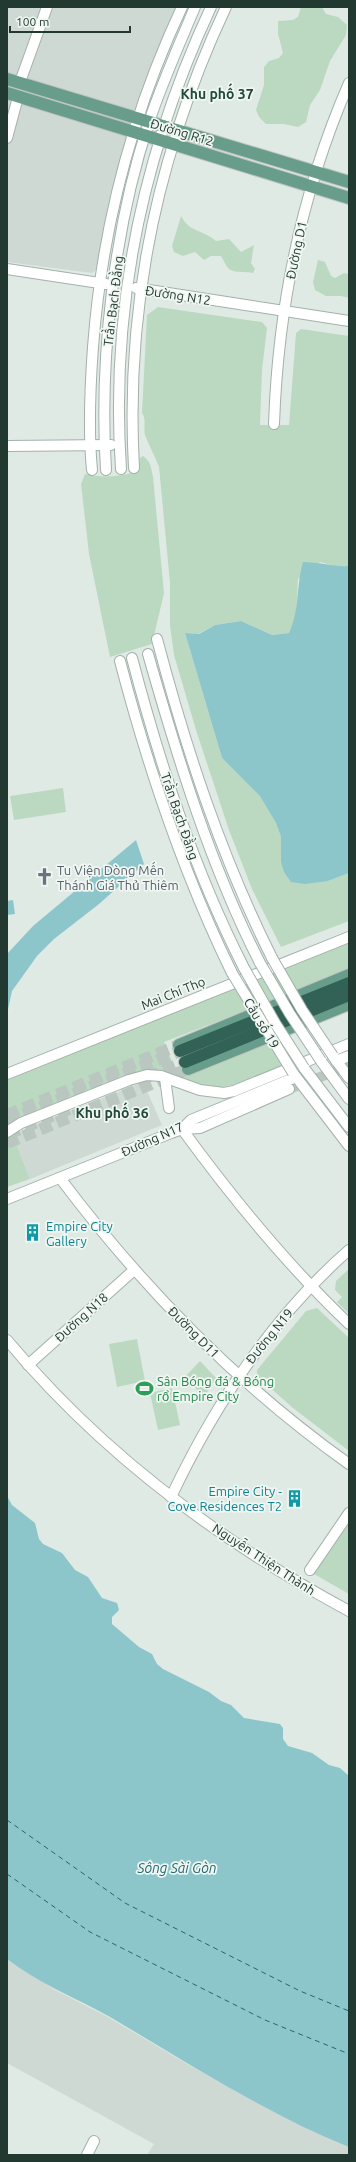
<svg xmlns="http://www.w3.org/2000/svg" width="356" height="2162" viewBox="0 0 356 2162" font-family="Ubuntu,sans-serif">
  <rect width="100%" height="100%" fill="#e0eae5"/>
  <g fill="#cfd9d4">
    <polygon points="7,7 178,7 135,108 114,190 98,265 96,270 92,273 7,262"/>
    <polygon points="143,1082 162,1125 30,1179 13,1136 28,1128"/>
    <polygon points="7,1959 55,1990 108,2017 189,2065 268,2109 349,2147 349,2155 147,2155 154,2144 7,2063"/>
  </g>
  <g fill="#bbd9c1">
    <polygon points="301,7 322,7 326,14 338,17 347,25 346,35 330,61 320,90 310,105 306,122 298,127 284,124 266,124 259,117 256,110 264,85 264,67 269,61 279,58 283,53 278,34 278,21 293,20 298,17"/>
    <path d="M181,216C190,233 202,229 216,241L229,239L241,252L254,245L251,263L255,269L253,273C246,271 233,274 228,268C225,265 224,260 221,256H211L204,260L195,252L183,256L174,252L172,246Z"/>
    <polygon points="318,260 325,262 331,276 335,278 344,273 349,274 349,298 341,296 326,296 315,290 313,282"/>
    <path d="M158,307L262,322L267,328L262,370L260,425H289L296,333L301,329L349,336V566L339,567L320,562L298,579L296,618L289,633L272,635L241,621L215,625L198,634L185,633L222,758L261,796L276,823L281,837V862L328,881L349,873V921L281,947L252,889L229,830L196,730L174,655L170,626V583L159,467C155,456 149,446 145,435C143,427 147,420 142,413L147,315Z"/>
    <path d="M143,456C151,461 151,468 153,477L164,593L152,644L110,657L89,554L81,484L85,474C102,478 122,477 138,471L140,458Z"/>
    <polygon points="63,788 66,812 14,820 10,796"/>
    <polygon points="349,942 349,971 164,1042 178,1076 284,1034 295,1060 243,1083 210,1089 153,1071 7,1127 7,1080"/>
    <polygon points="13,1136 30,1179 7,1187 7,1140"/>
    <polygon points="349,1269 349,1314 337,1302 342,1297 335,1290 336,1281"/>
    <polygon points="317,1308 349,1338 349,1451 293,1408 257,1376 257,1370 306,1311"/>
    <polygon points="137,1339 145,1381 117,1387 109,1344"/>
    <polygon points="200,1361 216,1378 204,1397 185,1377"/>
    <polygon points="172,1388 180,1425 158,1430 150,1393"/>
    <polygon points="349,1523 349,1594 314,1574"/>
  </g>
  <g fill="#8cc6cb">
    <path d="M303,562C319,562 334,567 349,566V873L328,881L305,884L291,882L284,872L281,862V837L276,823L260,796L222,758L185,633L199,634L215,625L241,621L272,635L289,633C300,610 296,586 303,562Z"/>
    <polygon points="136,840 144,864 99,904 54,939 37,956 12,991 7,1014 7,954 33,926"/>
    <polygon points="13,900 15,914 7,915 7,901"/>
    <path d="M7,1496L12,1505L35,1523L39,1539L43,1544L62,1553L75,1570L88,1577L102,1598L117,1603L119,1610L112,1617V1624L139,1647L152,1654L157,1664L163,1669L209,1692L221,1701L231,1705L244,1718L280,1724L283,1728V1739L288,1746L312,1753L329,1765L340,1768L349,1776V2147C265,2113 188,2063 110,2017C76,1998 38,1983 7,1959Z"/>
  </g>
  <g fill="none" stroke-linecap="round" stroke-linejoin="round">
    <g stroke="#22686f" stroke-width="1" stroke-dasharray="5 4" stroke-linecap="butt">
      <polyline points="7,1820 125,1903 300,1991 349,2011"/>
      <polyline points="7,1874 90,1932 265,2020 349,2054"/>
    </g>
    <polyline stroke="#bac7c1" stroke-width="10" stroke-dasharray="10 5" stroke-linecap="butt" points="289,1089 349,1066"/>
    <g stroke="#bac7c1" stroke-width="12" stroke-dasharray="12 6" stroke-linecap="butt">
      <polyline points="7,1115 179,1045"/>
      <polyline points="7,1143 188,1069"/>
    </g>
    <g stroke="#bac7c1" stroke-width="12" stroke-dasharray="12 6" stroke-linecap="butt">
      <polyline points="147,1077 185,1062"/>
      <polyline points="7,1121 180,1051"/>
      <polyline points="8,1134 76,1106"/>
    </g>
    <defs>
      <g id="minor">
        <polyline points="20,82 47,7"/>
        <polyline points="7,138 18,97"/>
        <polyline points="7,269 106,284"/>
        <polyline points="136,288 349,321"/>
        <path d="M274,424C278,307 302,191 349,83"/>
        <polyline points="7,446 111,445"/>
        <path d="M134,468C125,308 158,152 226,7"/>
        <path d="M121,469C110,307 143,153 211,7"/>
        <path d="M92,470C88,429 90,388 93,347C102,227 131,116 182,7"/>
        <path d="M106,470C99,358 114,228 149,122C162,83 179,45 195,7"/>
        <path d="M157,639C186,749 221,856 272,958"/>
        <path d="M148,654C178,759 210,865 260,963"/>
        <path d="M132,658C160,764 194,870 244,968"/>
        <path d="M120,661C148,768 183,873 232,973"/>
        <polyline points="333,1056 349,1078"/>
        <polyline points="321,1061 349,1099"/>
        <polyline points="336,1061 349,1056"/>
        <polyline points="304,1068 349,1127"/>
        <polyline points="293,1073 349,1146"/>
        <polyline points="7,1074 349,937"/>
        <polyline points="165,1078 169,1108"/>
        <path d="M182,1129C233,1199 286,1264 349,1324"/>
        <polyline points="182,1129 200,1128 289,1089"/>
        <polyline points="7,1132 21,1123 129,1080 147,1075 161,1076 200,1090 224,1093 234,1091 349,1044"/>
        <path d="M60,1178C142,1287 238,1385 349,1464"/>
        <polyline points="7,1199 171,1133 182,1129 191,1120 296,1077"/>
        <path d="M7,1340C101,1453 221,1542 349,1611"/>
        <polyline points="28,1365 134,1270"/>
        <path d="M171,1497C215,1404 271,1318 349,1250"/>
        <polyline points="310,1570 349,1513"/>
        <polyline points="87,2155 94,2141"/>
      </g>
      <g id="major">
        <polyline points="7,79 349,182"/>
        <polyline points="7,93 349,198"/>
        <polyline points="179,1045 349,975"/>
        <polyline points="188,1069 349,1004"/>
      </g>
      <g id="highway">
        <polyline points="180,1051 349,983"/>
        <polyline points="185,1062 349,995"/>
      </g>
    </defs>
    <use href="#minor" stroke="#a3b1ab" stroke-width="12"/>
    <use href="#major" stroke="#bdc4c1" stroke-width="14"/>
    <use href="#highway" stroke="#bdc4c1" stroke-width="14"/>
    <use href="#minor" stroke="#fff" stroke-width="10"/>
    <use href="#major" stroke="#689c8b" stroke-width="12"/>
    <use href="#highway" stroke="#316255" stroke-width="12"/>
    <defs>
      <g id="minor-bridge">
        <polyline points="272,958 302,1010 333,1056"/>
        <polyline points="260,963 290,1014 321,1061"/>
        <polyline points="244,968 275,1023 304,1068"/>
        <polyline points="232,973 293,1073"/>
      </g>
    </defs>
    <use href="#minor-bridge" stroke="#a3b1ab" stroke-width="12" stroke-linecap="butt"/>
    <use href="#minor-bridge" stroke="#fff" stroke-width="10"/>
  </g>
  <defs>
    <symbol id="church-bare" viewBox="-9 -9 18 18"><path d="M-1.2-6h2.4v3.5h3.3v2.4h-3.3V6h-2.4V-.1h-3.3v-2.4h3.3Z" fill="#6b7280" stroke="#f0f7f3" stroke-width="2.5" paint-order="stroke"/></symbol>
    <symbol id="building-bare" viewBox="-9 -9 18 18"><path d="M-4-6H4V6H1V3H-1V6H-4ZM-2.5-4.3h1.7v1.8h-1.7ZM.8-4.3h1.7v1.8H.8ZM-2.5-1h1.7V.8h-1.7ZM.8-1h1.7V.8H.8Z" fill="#0f9aa8" stroke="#f0f7f3" stroke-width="2.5" paint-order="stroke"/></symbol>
    <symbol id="stadium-bare" viewBox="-9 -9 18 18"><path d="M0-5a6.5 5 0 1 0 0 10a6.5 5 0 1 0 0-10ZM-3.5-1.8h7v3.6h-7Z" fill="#2e9e5b" stroke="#f0f7f3" stroke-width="2.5" paint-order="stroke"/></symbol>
  </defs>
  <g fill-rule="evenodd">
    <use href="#church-bare" x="32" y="864" width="25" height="25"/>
    <use href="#building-bare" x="20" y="1220" width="25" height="25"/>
    <use href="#stadium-bare" x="132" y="1376" width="25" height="25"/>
    <use href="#building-bare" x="282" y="1486" width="25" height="25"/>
  </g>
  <g text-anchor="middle" stroke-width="3.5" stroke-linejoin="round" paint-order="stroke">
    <g font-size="13" fill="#223931" stroke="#f0f7f3">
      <text transform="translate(182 132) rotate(17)" y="5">Đường R12</text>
      <text transform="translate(296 250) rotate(-78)" y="5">Đường D1</text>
      <text transform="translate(178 295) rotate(9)" y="5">Đường N12</text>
      <text transform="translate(113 301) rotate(-83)" y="5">Trần Bạch Đằng</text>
      <text transform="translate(180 816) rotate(71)" y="5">Trần Bạch Đằng</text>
      <text transform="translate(173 993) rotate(-22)" y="5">Mai Chí Thọ</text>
      <text transform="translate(262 1023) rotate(59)" y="5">Cầu số 19</text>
      <text transform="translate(152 1139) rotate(-24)" y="5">Đường N17</text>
      <text transform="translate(81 1317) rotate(-42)" y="5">Đường N18</text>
      <text transform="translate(194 1332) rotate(45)" y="5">Đường D11</text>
      <text transform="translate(269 1336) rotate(-51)" y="5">Đường N19</text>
      <text transform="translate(264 1559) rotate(33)" y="5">Nguyễn Thiện Thành</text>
    </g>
    <g font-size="13" fill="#5b616d" stroke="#f0f7f3" text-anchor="start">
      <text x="57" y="875">Tu Viện Dòng Mến<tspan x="57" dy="15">Thánh Giá Thủ Thiêm</tspan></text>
    </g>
    <g font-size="13" fill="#0d838f" stroke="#f0f7f3" text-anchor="start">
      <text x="46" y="1231">Empire City<tspan x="46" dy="15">Gallery</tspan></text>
      <text x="282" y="1496" text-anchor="end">Empire City -<tspan x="282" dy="15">Cove Residences T2</tspan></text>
    </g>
    <g font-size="13" fill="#27864d" stroke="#f0f7f3" text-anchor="start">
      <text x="157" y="1386">Sân Bóng đá &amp; Bóng<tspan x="157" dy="15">rổ Empire City</tspan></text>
    </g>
    <g font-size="14" font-weight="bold" fill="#20493c" stroke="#f0f7f3">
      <text x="217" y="99">Khu phố 37</text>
      <text x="112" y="1118">Khu phố 36</text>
    </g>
    <g font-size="14" font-style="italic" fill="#22686f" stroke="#f0f7f3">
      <text x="177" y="1873">Sông Sài Gòn</text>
    </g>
  </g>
  <rect width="356" height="2162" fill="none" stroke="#223931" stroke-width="16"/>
  <path d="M10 26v6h120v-6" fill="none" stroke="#223931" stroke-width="2"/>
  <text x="16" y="26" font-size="12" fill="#223931" stroke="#f0f7f3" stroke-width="3" paint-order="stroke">100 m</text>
</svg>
